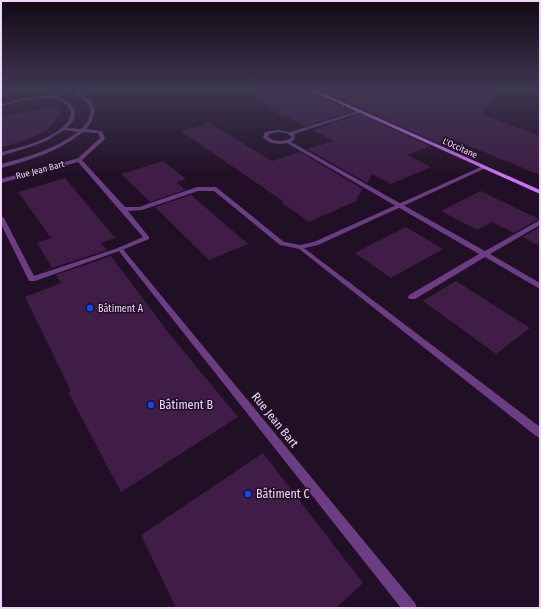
<svg xmlns="http://www.w3.org/2000/svg" width="541" height="609" viewBox="0 0 541 609" font-family="'Fira Sans Condensed',sans-serif">
  <rect width="100%" height="100%" fill="#211025"/>
  <g fill="#3f1d46">
    <polygon points="241,88 304,88 353,111 305,126 286,116 283,117"/>
    <polygon points="315,88 500,88 483,115 540,136 540,175 450,138 438,143"/>
    <polygon points="61,105 55,122 44,132 23,141 1,148 1,117"/>
    <polygon points="360,114 430,146 407,155 431,167 391,184 372,174 367,183 307,149 334,141 313,130"/>
    <polygon points="210,123 272,161 300,152 363,189 356,199 358,200 309,222 282,203 284,202 181,131"/>
    <polygon points="163,161 186,179 177,182 185,190 150,202 121,174"/>
    <polygon points="65,178 115,238 101,243 107,250 52,268 37,243 51,238 18,192"/>
    <polygon points="481,191 501,201 539,219 514,233 492,222 477,230 441,211"/>
    <polygon points="191,195 248,244 209,260 155,207"/>
    <polygon points="406,227 443,249 391,278 355,253"/>
    <polygon points="540,227 540,246 522,237"/>
    <polygon points="111,256 171,336 238,417 121,492 68,392 71,391 25,297 61,283 56,275"/>
    <polygon points="456,281 530,328 496,354 423,301"/>
    <polygon points="263,453 363,583 336,608 176,608 141,535"/>
  </g>
  <g fill="none" stroke-linecap="round" stroke-linejoin="round">
    <g fill="#6b3d82" fill-rule="evenodd">
      <polygon points="26,88 35,88 1,96 1,94"/>
      <path d="M62,88H67L57,96L70,103L75,112L74,120L67,128L81,129L88,121L91,110L87,102L75,94L81,88H86L80,94L91,100L95,110L92,121L86,129L102,131L105,138V139L81,161L76,160L100,138L98,133L83,132C59,151 31,160 1,168V164C28,157 55,149 78,132L64,130L46,141L33,146L1,156V152C20,148 57,138 68,121C70,118 70,115 71,112C63,87 19,102 1,106V104L24,98L53,95Z"/>
      <path d="M358,111L362,112L294,134L295,139L291,142L485,251L540,220V225L490,254L540,283V289L485,257L415,299H409L408,297L409,295L479,254L287,143C277,145 269,144 263,137L265,132L279,130L290,132ZM279,132L286,133L291,136V138C282,142 275,142 268,137L269,134Z"/>
      <polygon points="300,245 540,427 540,438 536,436 298,248 297,247 298,246"/>
      <polygon points="120,247 122,248 415,603 417,608 401,608 118,250 117,249 118,248"/>
    </g>
    <polygon fill="#6b3d82" fill-rule="evenodd" points="79,158 81,159 125,207 139,207 197,187 216,187 284,242 300,245 314,242 483,166 488,167 318,245 300,249 280,245 214,191 198,191 142,210 128,211 149,237 149,239 122,250 35,281 29,281 1,224 1,216 4,218 34,276 118,248 143,237 78,162 1,183 1,179"/>
    <polygon fill="#ca71f9" fill-rule="evenodd" points="305,88 311,88 540,190 540,194"/>
  </g>
  <linearGradient id="sky" x2="0" y2="1"><stop stop-color="#120914"/><stop offset="0.51" stop-color="#3d3751"/><stop offset="1" stop-color="#3d3751" stop-opacity="0"/></linearGradient>
  <rect width="541" height="174" fill="url(#sky)"/>
  <g fill="#0b4af5" stroke="#211025" stroke-width="1.5">
    <circle cx="90" cy="308" r="4"/>
    <circle cx="151" cy="405" r="4"/>
    <circle cx="248" cy="494" r="4"/>
  </g>
  <g text-anchor="middle" stroke-width="3" stroke-linejoin="round" paint-order="stroke">
    <g font-size="9" fill="#f3d6fd" stroke="#211025">
      <text transform="translate(460 148) rotate(24)" y="3">L'Occitane</text>
      <text transform="translate(40 170) rotate(-15)" y="3">Rue Jean Bart</text>
    </g>
    <g font-size="10" fill="#f3d6fd" stroke="#211025" text-anchor="start">
      <text x="98" y="312">Bâtiment A</text>
    </g>
    <g font-size="12" fill="#f3d6fd" stroke="#211025" text-anchor="start">
      <text x="159" y="409">Bâtiment B</text>
      <text x="256" y="498">Bâtiment C</text>
    </g>
    <g font-size="12" fill="#f3d6fd" stroke="#211025">
      <text transform="translate(275 420) rotate(51)" y="4">Rue Jean Bart</text>
    </g>
  </g>
  <rect width="541" height="609" fill="none" stroke="#f3d6fd" stroke-width="4"/>
</svg>
